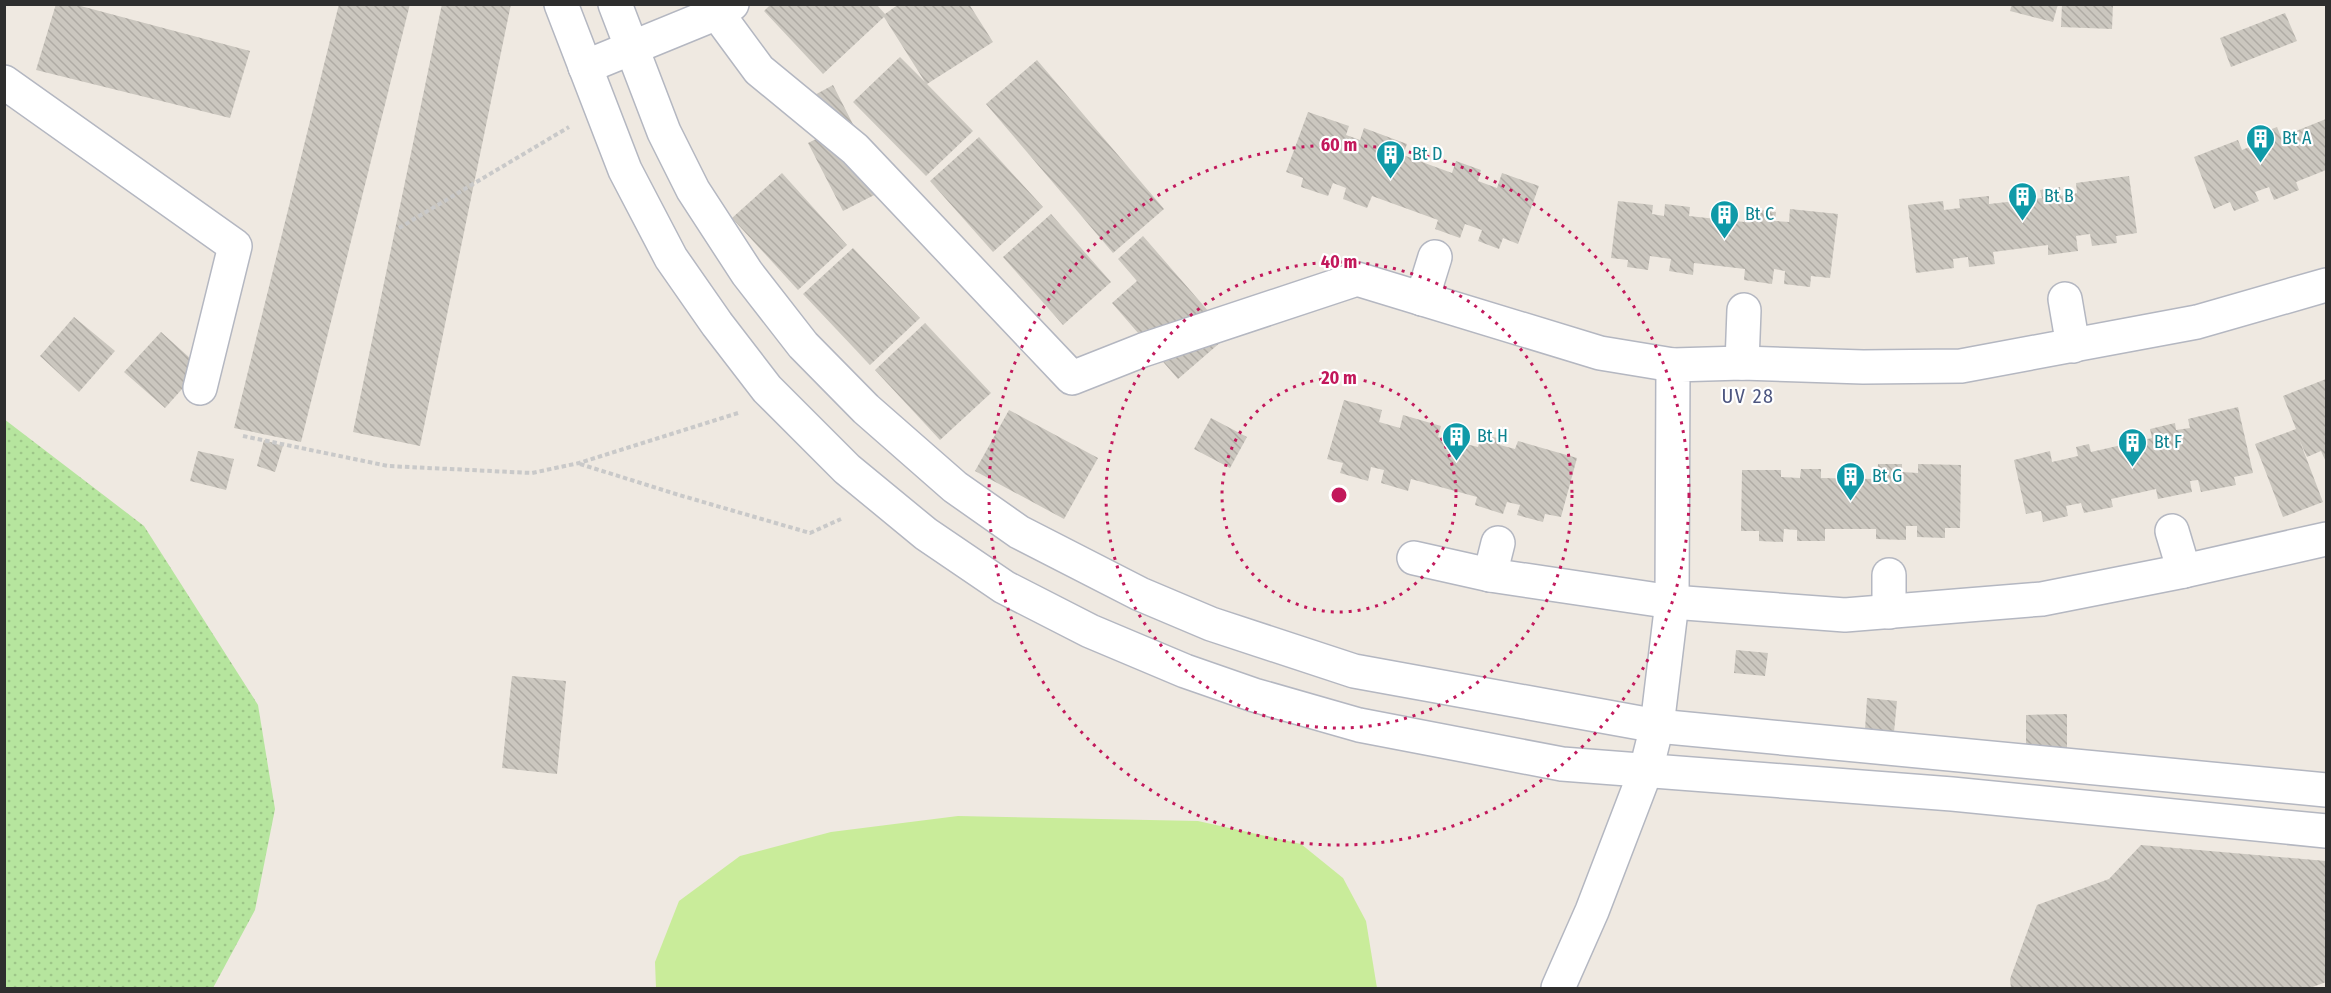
<svg xmlns="http://www.w3.org/2000/svg" width="2331" height="993" viewBox="0 0 2331 993" font-family="'Fira Sans Condensed',sans-serif">
  <defs>
    <pattern id="grass-dots" width="8" height="8" patternUnits="userSpaceOnUse" patternTransform="scale(1.5)"><rect width="8" height="8" fill="#b6e59e"/><path d="M2 2h.1M6 6h.1" fill="none" stroke="#9dc588" stroke-width="1.8" stroke-linecap="round"/></pattern>
    <pattern id="building-back-hatch" width="6" height="6" patternUnits="userSpaceOnUse" patternTransform="scale(1.5)"><rect width="6" height="6" fill="#cbc7bf"/><path d="M-1 5l2 2M0 0l6 6M5-1l2 2" fill="none" stroke="#afaba4"/></pattern>
  </defs>
  <rect width="100%" height="100%" fill="#efe9e1"/>
  <polygon fill="url(#grass-dots)" points="4,419 144,526 258,705 275,809 255,910 213,988 5,988"/>
  <polygon fill="#c9ec9a" points="958,816 1198,821 1301,844 1343,878 1366,921 1377,988 656,988 655,962 679,901 740,856 831,832"/>
  <g fill="url(#building-back-hatch)">
    <polygon points="56,4 73,4 250,51 230,118 36,70"/>
    <polygon points="339,4 410,4 301,442 234,428"/>
    <polygon points="442,4 511,4 420,446 353,432"/>
    <polygon points="771,4 876,4 885,14 899,4 969,4 993,42 927,84 973,131 926,176 853,102 900,57 925,82 884,17 823,74 764,11"/>
    <polygon points="2012,4 2058,4 2053,22 2010,11"/>
    <polygon points="2062,4 2113,4 2112,29 2061,27"/>
    <polygon points="2285,13 2297,41 2231,67 2220,38"/>
    <polygon points="1037,60 1164,209 1113,253 986,104"/>
    <polygon points="833,85 886,189 843,211 808,143 818,138 800,103"/>
    <polygon points="1308,112 1349,126 1346,135 1360,140 1364,128 1407,144 1403,155 1452,173 1456,161 1481,170 1478,181 1497,188 1502,173 1539,186 1518,244 1503,238 1499,249 1478,241 1482,230 1465,224 1460,238 1435,229 1438,220 1372,196 1367,208 1343,199 1346,188 1333,183 1328,196 1301,187 1303,178 1286,172"/>
    <polygon points="2326,119 2326,170 2296,182 2299,190 2274,200 2269,187 2255,192 2259,201 2234,211 2230,202 2214,209 2194,157 2238,140 2242,150 2259,143 2256,135 2277,127 2281,137"/>
    <polygon points="979,137 1043,207 993,252 930,181"/>
    <polygon points="782,173 847,245 798,290 732,218"/>
    <polygon points="2129,176 2137,233 2116,236 2117,243 2092,246 2090,234 2076,236 2078,251 2048,255 2048,245 1993,252 1995,264 1969,267 1968,257 1953,259 1954,268 1916,273 1908,205 1943,201 1944,210 1960,208 1959,199 1989,196 1989,204 2042,198 2040,190 2060,187 2061,196 2077,193 2076,183"/>
    <polygon points="1618,201 1653,205 1652,214 1664,216 1665,204 1690,207 1689,216 1744,222 1746,208 1776,212 1775,221 1789,222 1790,209 1838,214 1830,278 1811,276 1810,287 1784,284 1785,271 1774,269 1772,284 1744,280 1745,269 1694,263 1693,275 1669,271 1671,259 1650,256 1648,270 1627,267 1628,260 1611,258"/>
    <polygon points="1051,214 1111,282 1063,325 1003,257"/>
    <polygon points="1143,236 1229,335 1178,379 1112,303 1137,281 1118,259"/>
    <polygon points="853,248 920,318 870,365 803,294"/>
    <polygon points="74,317 115,351 79,392 40,356"/>
    <polygon points="925,323 991,393 940,440 875,370"/>
    <polygon points="161,332 201,368 165,408 124,372"/>
    <polygon points="2326,379 2326,462 2321,451 2307,457 2299,439 2323,502 2283,517 2255,444 2296,429 2283,396"/>
    <polygon points="1344,400 1382,410 1379,422 1400,428 1403,415 1441,426 1438,437 1478,447 1481,434 1501,439 1500,445 1515,449 1518,441 1577,458 1561,517 1545,514 1543,522 1517,515 1520,505 1507,502 1503,514 1475,505 1477,497 1411,479 1408,491 1381,483 1384,470 1371,467 1368,481 1340,473 1343,463 1327,459"/>
    <polygon points="2238,407 2253,473 2234,477 2236,485 2201,492 2198,480 2190,481 2192,492 2158,499 2156,489 2111,499 2113,507 2084,513 2081,503 2066,506 2068,516 2043,522 2041,511 2026,514 2014,460 2050,451 2052,462 2078,456 2076,447 2089,444 2091,452 2152,438 2150,429 2175,423 2176,430 2190,428 2188,419"/>
    <polygon points="1009,410 1098,458 1064,519 975,471"/>
    <polygon points="1211,418 1247,437 1230,468 1194,449"/>
    <polygon points="264,440 283,446 275,472 257,466"/>
    <polygon points="198,451 234,459 226,490 190,481"/>
    <polygon points="1878,464 1902,464 1902,472 1918,473 1918,464 1961,465 1960,528 1945,528 1945,538 1917,537 1917,526 1906,526 1906,540 1876,539 1876,529 1825,529 1825,541 1797,541 1797,530 1784,529 1783,542 1759,541 1759,531 1741,531 1742,470 1781,470 1781,477 1800,478 1801,469 1821,469 1821,478 1877,479"/>
    <polygon points="1736,650 1768,653 1765,676 1734,673"/>
    <polygon points="512,676 566,681 557,774 502,768"/>
    <polygon points="1867,698 1897,701 1894,732 1865,730"/>
    <polygon points="2067,714 2067,750 2026,750 2026,715"/>
    <polygon points="2141,845 2326,861 2326,982 2310,988 2011,988 2010,979 2037,905 2109,879"/>
  </g>
  <g fill="none" stroke-linecap="round" stroke-linejoin="round">
    <defs>
      <g id="minor">
        <polyline points="561,4 625,170 671,258 717,324 767,389 847,469 926,534 1004,587 1090,631 1185,671 1254,695 1359,725 1562,764 1952,794 2326,831"/>
        <polyline points="615,4 664,132 693,190 747,273 803,345 866,409 955,487 1019,532 1140,594 1211,624 1354,671 1657,726 2326,790"/>
        <polyline points="717,13 759,70 855,149 1072,378 1143,350 1357,279 1600,353 1673,365"/>
        <polyline points="585,67 717,13 732,4"/>
        <polyline points="4,82 235,246 200,388"/>
        <polyline points="1422,299 1435,257"/>
        <polyline points="2065,299 2073,346"/>
        <polyline points="1742,363 1744,310"/>
        <polyline points="2172,531 2184,571"/>
        <polyline points="1414,558 1490,575 1672,602 1845,615 2042,599 2184,571 2326,539"/>
        <polyline points="1490,575 1498,543"/>
        <polyline points="1889,575 1889,612"/>
        <polyline points="1558,988 1592,911 1646,770 1657,726 1672,602 1673,365 1742,363 1863,367 1961,366 2197,322 2326,285"/>
      </g>
    </defs>
    <use href="#minor" stroke="#b4b7c1" stroke-width="36"/>
    <g stroke="#c9c9c9" stroke-width="4" stroke-dasharray="4.5 3" stroke-linecap="butt">
      <polyline points="399,228 569,127"/>
      <polyline points="243,436 388,466 532,473 579,463 738,413"/>
      <polyline points="580,464 679,495 810,533 841,519"/>
    </g>
    <use href="#minor" stroke="#fff" stroke-width="33"/>
  </g>
  <g fill="none" stroke="#c2185b" stroke-width="3" stroke-dasharray="3 6">
    <circle cx="1339" cy="495" r="117"/>
    <circle cx="1339" cy="495" r="233"/>
    <circle cx="1339" cy="495" r="350"/>
  </g>
  <defs>
    <symbol id="building-pin" viewBox="-11 -11 22 30"><path d="M0 17L-7.5 6A9.5 9.5 0 1 1 7.5 6Z" fill="#0f9aa8" stroke="#fff"/><path d="M-4-6H4V6H1V3H-1V6H-4ZM-2.5-4.3h1.7v1.8h-1.7ZM.8-4.3h1.7v1.8H.8ZM-2.5-1h1.7V.8h-1.7ZM.8-1h1.7V.8H.8Z" fill="#fff"/></symbol>
  </defs>
  <g fill-rule="evenodd">
    <use href="#building-pin" x="2244" y="122" width="33" height="45"/>
    <use href="#building-pin" x="1374" y="138" width="33" height="45"/>
    <use href="#building-pin" x="2006" y="180" width="33" height="45"/>
    <use href="#building-pin" x="1708" y="198" width="33" height="45"/>
    <use href="#building-pin" x="1440" y="420" width="33" height="45"/>
    <use href="#building-pin" x="2116" y="426" width="33" height="45"/>
    <use href="#building-pin" x="1834" y="460" width="33" height="45"/>
  </g>
  <g text-anchor="middle" stroke-width="4.5" stroke-linejoin="round" paint-order="stroke">
    <g font-size="18" fill="#0d838f" stroke="#fff" text-anchor="start">
      <text x="2282" y="144">Bt A</text>
      <text x="1412" y="160">Bt D</text>
      <text x="2044" y="202">Bt B</text>
      <text x="1745" y="220">Bt C</text>
      <text x="1477" y="442">Bt H</text>
      <text x="2154" y="448">Bt F</text>
      <text x="1872" y="482">Bt G</text>
    </g>
    <g font-size="20" letter-spacing="1.5" fill="#4d5680" stroke="#fff">
      <text x="1748" y="403">UV 28</text>
    </g>
  </g>
  <circle cx="1339" cy="495" r="9" fill="#c2185b" stroke="#fff" stroke-width="3"/>
  <g font-size="18" text-anchor="middle" font-weight="bold" fill="#c2185b" stroke="#fff" stroke-width="4.5" stroke-linejoin="round" paint-order="stroke">
    <text x="1339" y="151">60 m</text>
    <text x="1339" y="268">40 m</text>
    <text x="1339" y="384">20 m</text>
  </g>
  <rect width="2331" height="993" fill="none" stroke="#2e2e2e" stroke-width="12"/>
</svg>
